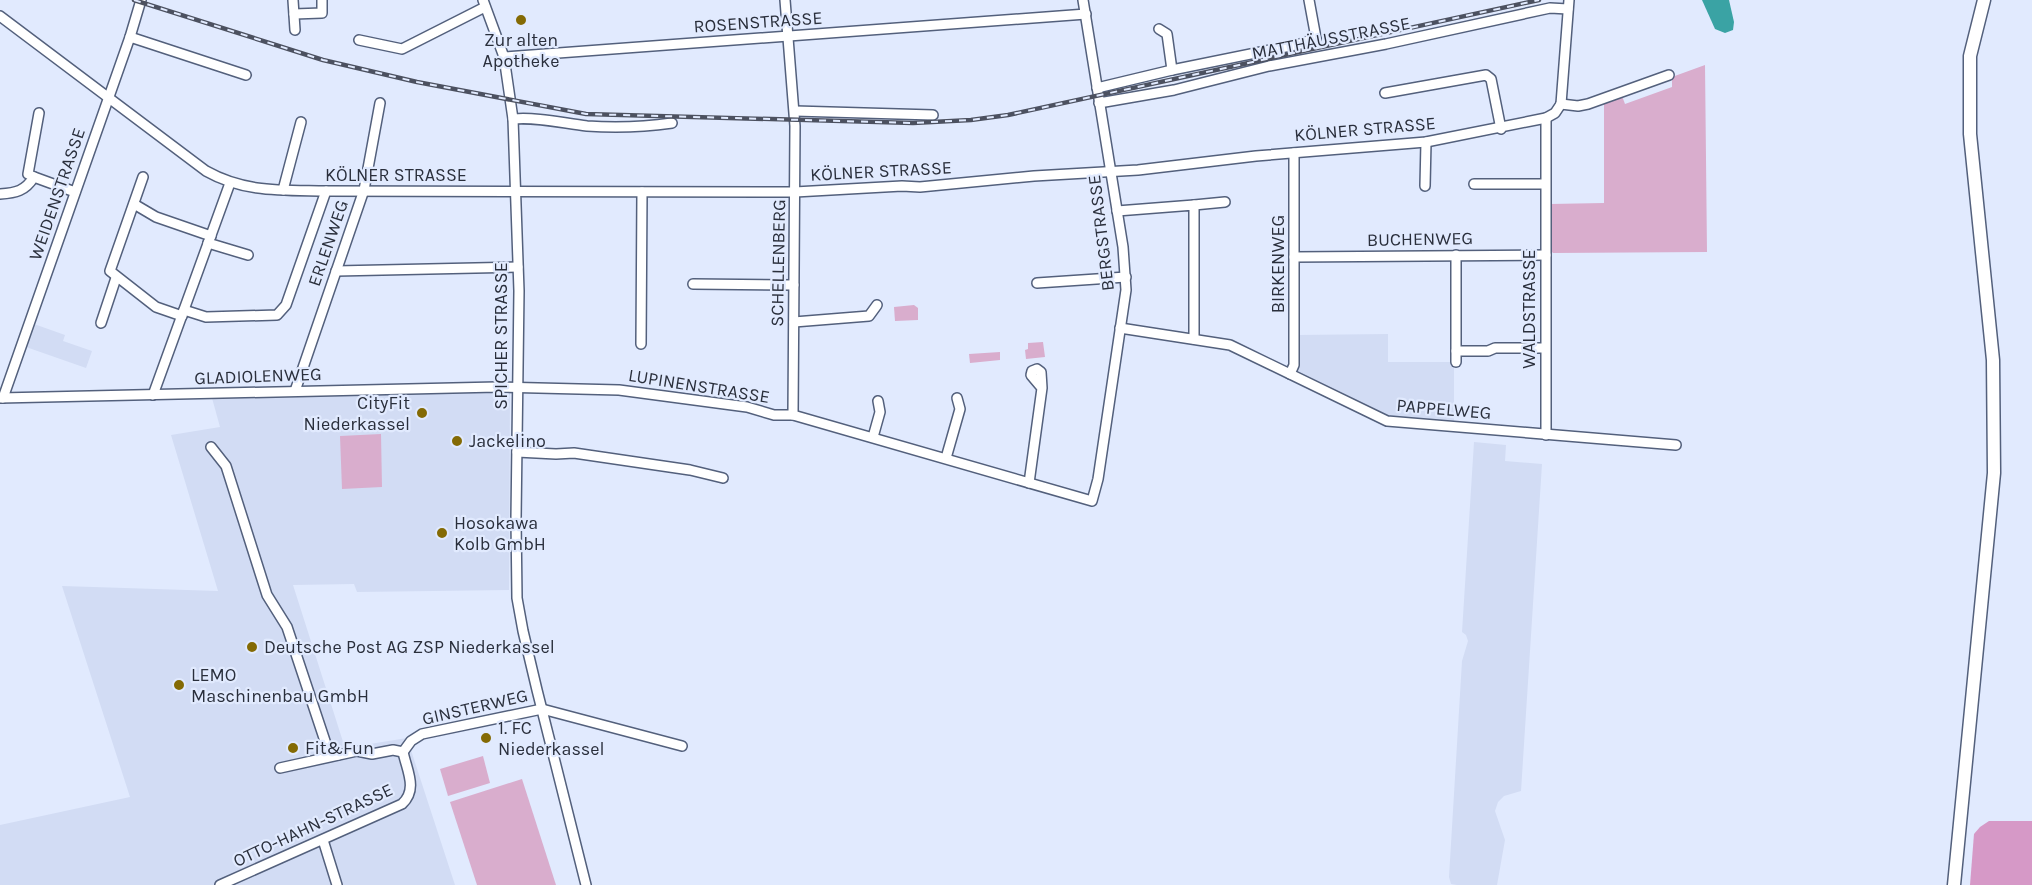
<svg xmlns="http://www.w3.org/2000/svg" width="2032" height="885" viewBox="0 0 2032 885" font-family="Karla,sans-serif">
  <rect width="100%" height="100%" fill="#e1eafe"/>
  <g fill="#d2dcf4">
    <polygon points="34,324 65,335 63,341 92,351 86,368 26,347"/>
    <polygon points="1388,334 1388,362 1454,362 1454,424 1388,419 1297,375 1297,335"/>
    <polygon points="510,392 509,590 357,592 354,584 293,585 345,748 407,738 455,885 0,885 0,825 130,797 62,586 218,591 171,435 220,427 212,398"/>
    <polygon points="1474,442 1506,445 1505,461 1542,464 1521,791 1504,796 1498,802 1495,811 1505,840 1497,885 1457,885 1451,884 1449,877 1462,661 1468,641 1466,635 1462,632"/>
  </g>
  <g fill="#d9adcd">
    <polygon points="1705,65 1707,252 1553,253 1551,251 1550,204 1604,203 1604,103 1622,96 1625,104 1672,87 1672,77"/>
    <polygon points="914,305 918,308 918,320 895,321 894,307"/>
    <polygon points="1043,342 1045,357 1026,359 1025,350 1028,349 1028,343"/>
    <polygon points="1000,352 1000,360 970,363 969,354"/>
    <polygon points="381,434 382,487 342,489 340,436"/>
    <polygon points="483,756 490,783 448,796 440,769"/>
    <polygon points="522,779 556,885 477,885 450,802"/>
  </g>
  <polygon fill="#d699c7" points="1989,821 2032,821 2032,885 1970,885 1974,834 1980,827"/>
  <polygon fill="#3aa3a4" points="1702,0 1729,0 1734,22 1733,30 1725,33 1715,29"/>
  <g fill="none" stroke-linecap="round" stroke-linejoin="round">
    <defs>
      <g id="minor">
        <polyline points="293,0 295,30"/>
        <polyline points="483,0 504,57 513,119 519,291 516,519 517,598 523,631 537,690 586,885"/>
        <polyline points="785,0 795,126 793,415"/>
        <polyline points="294,14 322,13 322,0"/>
        <path d="M0,16L206,171C245,193 283,190 326,191L795,192L902,186L920,187L1034,176L1138,170L1256,156L1426,142L1546,118L1555,113L1561,104"/>
        <polyline points="1159,29 1167,34 1172,70"/>
        <polyline points="130,37 246,75"/>
        <polyline points="359,40 402,49 485,7"/>
        <polyline points="504,57 1086,14"/>
        <polyline points="1097,88 1172,70 1300,44 1316,38 1309,0"/>
        <polyline points="1385,93 1486,75 1491,79 1501,129"/>
        <polyline points="1099,103 1174,90 1269,66 1386,44 1550,8 1568,9"/>
        <polyline points="1561,104 1578,106 1588,104 1669,75"/>
        <polyline points="1561,104 1569,0"/>
        <polyline points="795,111 933,115"/>
        <polyline points="1546,118 1546,435"/>
        <path d="M513,119C538,117 562,123 587,126C616,128 644,127 672,123"/>
        <polyline points="34,177 28,174 39,113"/>
        <polyline points="143,177 110,271 156,307 182,316"/>
        <polyline points="1474,184 1545,184"/>
        <polyline points="1425,186 1426,142"/>
        <polyline points="283,190 301,122"/>
        <path d="M0,194C16,193 25,191 34,177L75,192"/>
        <polyline points="134,204 156,217 211,236"/>
        <polyline points="1194,205 1225,202"/>
        <polyline points="1117,211 1194,205 1194,339"/>
        <polyline points="208,243 248,255"/>
        <polyline points="1456,255 1456,362"/>
        <polyline points="1294,257 1546,255"/>
        <polyline points="336,271 518,267"/>
        <polyline points="1037,283 1126,277"/>
        <polyline points="693,284 794,285"/>
        <polyline points="184,310 206,317 277,315 286,305 326,191"/>
        <polyline points="794,322 869,316 877,305"/>
        <polyline points="101,323 116,278"/>
        <polyline points="1120,328 1230,345 1387,421 1676,445"/>
        <polyline points="641,344 642,192"/>
        <polyline points="1456,351 1488,351 1495,348 1545,348"/>
        <polyline points="1290,374 1294,365 1294,153"/>
        <polyline points="295,391 364,190 380,103"/>
        <polyline points="153,395 230,183"/>
        <polyline points="0,398 497,387 619,390 747,407 774,415 793,415 1092,501 1098,479 1126,290 1123,247 1083,0"/>
        <polyline points="3,398 130,37 141,0"/>
        <polyline points="873,437 880,412 878,401"/>
        <polyline points="211,447 226,466 267,595 287,627 327,747 338,755"/>
        <polyline points="517,452 556,454 574,453 690,470 723,478"/>
        <polyline points="946,458 960,409 957,398"/>
        <polyline points="1029,483 1042,388 1041,372 1037,369 1032,371 1031,375 1042,388"/>
        <polyline points="403,752 411,741 422,734 542,709 682,746"/>
        <polyline points="280,768 357,751 372,754 393,750 403,752"/>
        <polyline points="323,840 337,885"/>
        <path d="M220,885L402,804C418,789 407,771 403,752"/>
      </g>
      <polyline id="major" points="1954,885 1994,473 1993,360 1970,134 1970,56 1984,0"/>
    </defs>
    <use href="#minor" stroke="#53607c" stroke-width="12"/>
    <use href="#major" stroke="#53607c" stroke-width="15"/>
    <use href="#minor" stroke="#fff" stroke-width="9"/>
    <use href="#major" stroke="#fff" stroke-width="12"/>
    <defs>
      <polyline id="rail" points="134,0 323,60 417,82 586,114 913,123 971,120 1008,115 1539,0"/>
    </defs>
    <use href="#rail" stroke="#4c5160" stroke-width="4.5"/>
    <use href="#rail" stroke="#e1eafe" stroke-width="2" stroke-dasharray="7" stroke-linecap="butt"/>
  </g>
  <g fill="#846a04" stroke="#e1eafe" stroke-width="2">
    <circle cx="521" cy="20" r="6"/>
    <circle cx="422" cy="413" r="6"/>
    <circle cx="457" cy="441" r="6"/>
    <circle cx="442" cy="533" r="6"/>
    <circle cx="252" cy="647" r="6"/>
    <circle cx="179" cy="685" r="6"/>
    <circle cx="486" cy="738" r="6"/>
    <circle cx="293" cy="748" r="6"/>
  </g>
  <g text-anchor="middle" stroke-width="4.5" stroke-linejoin="round" paint-order="stroke">
    <g font-size="18" fill="#2a2f3c" stroke="#e1eafe">
      <text transform="translate(758 22) rotate(-4)" y="6">ROSENSTRASSE</text>
      <text transform="translate(1331 38) rotate(-11)" y="6">MATTHÄUSSTRASSE</text>
      <text transform="translate(1365 129) rotate(-5)" y="6">KÖLNER STRASSE</text>
      <text transform="translate(881 171) rotate(-3)" y="6">KÖLNER STRASSE</text>
      <text x="396" y="181">KÖLNER STRASSE</text>
      <text transform="translate(57 194) rotate(-71)" y="6">WEIDENSTRASSE</text>
      <text transform="translate(1101 233) rotate(-97)" y="6">BERGSTRASSE</text>
      <text transform="translate(1420 239) rotate(-1)" y="6">BUCHENWEG</text>
      <text transform="translate(328 243) rotate(-71)" y="6">ERLENWEG</text>
      <text transform="translate(778 263) rotate(-89)" y="6">SCHELLENBERG</text>
      <text transform="translate(1278 264) rotate(-90)" y="6">BIRKENWEG</text>
      <text transform="translate(1529 309) rotate(-90)" y="6">WALDSTRASSE</text>
      <text transform="translate(501 336) rotate(-90)" y="6">SPICHER STRASSE</text>
      <text transform="translate(258 376) rotate(-2)" y="6">GLADIOLENWEG</text>
      <text transform="translate(699 386) rotate(9)" y="6">LUPINENSTRASSE</text>
      <text transform="translate(1444 409) rotate(5)" y="6">PAPPELWEG</text>
      <text transform="translate(475 707) rotate(-13)" y="6">GINSTERWEG</text>
      <text transform="translate(313 825) rotate(-25)" y="6">OTTO-HAHN-STRASSE</text>
    </g>
    <g font-size="18" fill="#2a2f3c" stroke="#e1eafe" text-anchor="start">
      <text x="521" y="46" text-anchor="middle">Zur alten<tspan x="521" dy="21">Apotheke</tspan></text>
      <text x="410" y="409" text-anchor="end">CityFit<tspan x="410" dy="21">Niederkassel</tspan></text>
      <text x="469" y="447">Jackelino</text>
      <text x="454" y="529">Hosokawa<tspan x="454" dy="21">Kolb GmbH</tspan></text>
      <text x="264" y="653">Deutsche Post AG ZSP Niederkassel</text>
      <text x="191" y="681">LEMO<tspan x="191" dy="21">Maschinenbau GmbH</tspan></text>
      <text x="498" y="734">1. FC<tspan x="498" dy="21">Niederkassel</tspan></text>
      <text x="305" y="754">Fit&amp;Fun</text>
    </g>
  </g>
</svg>
